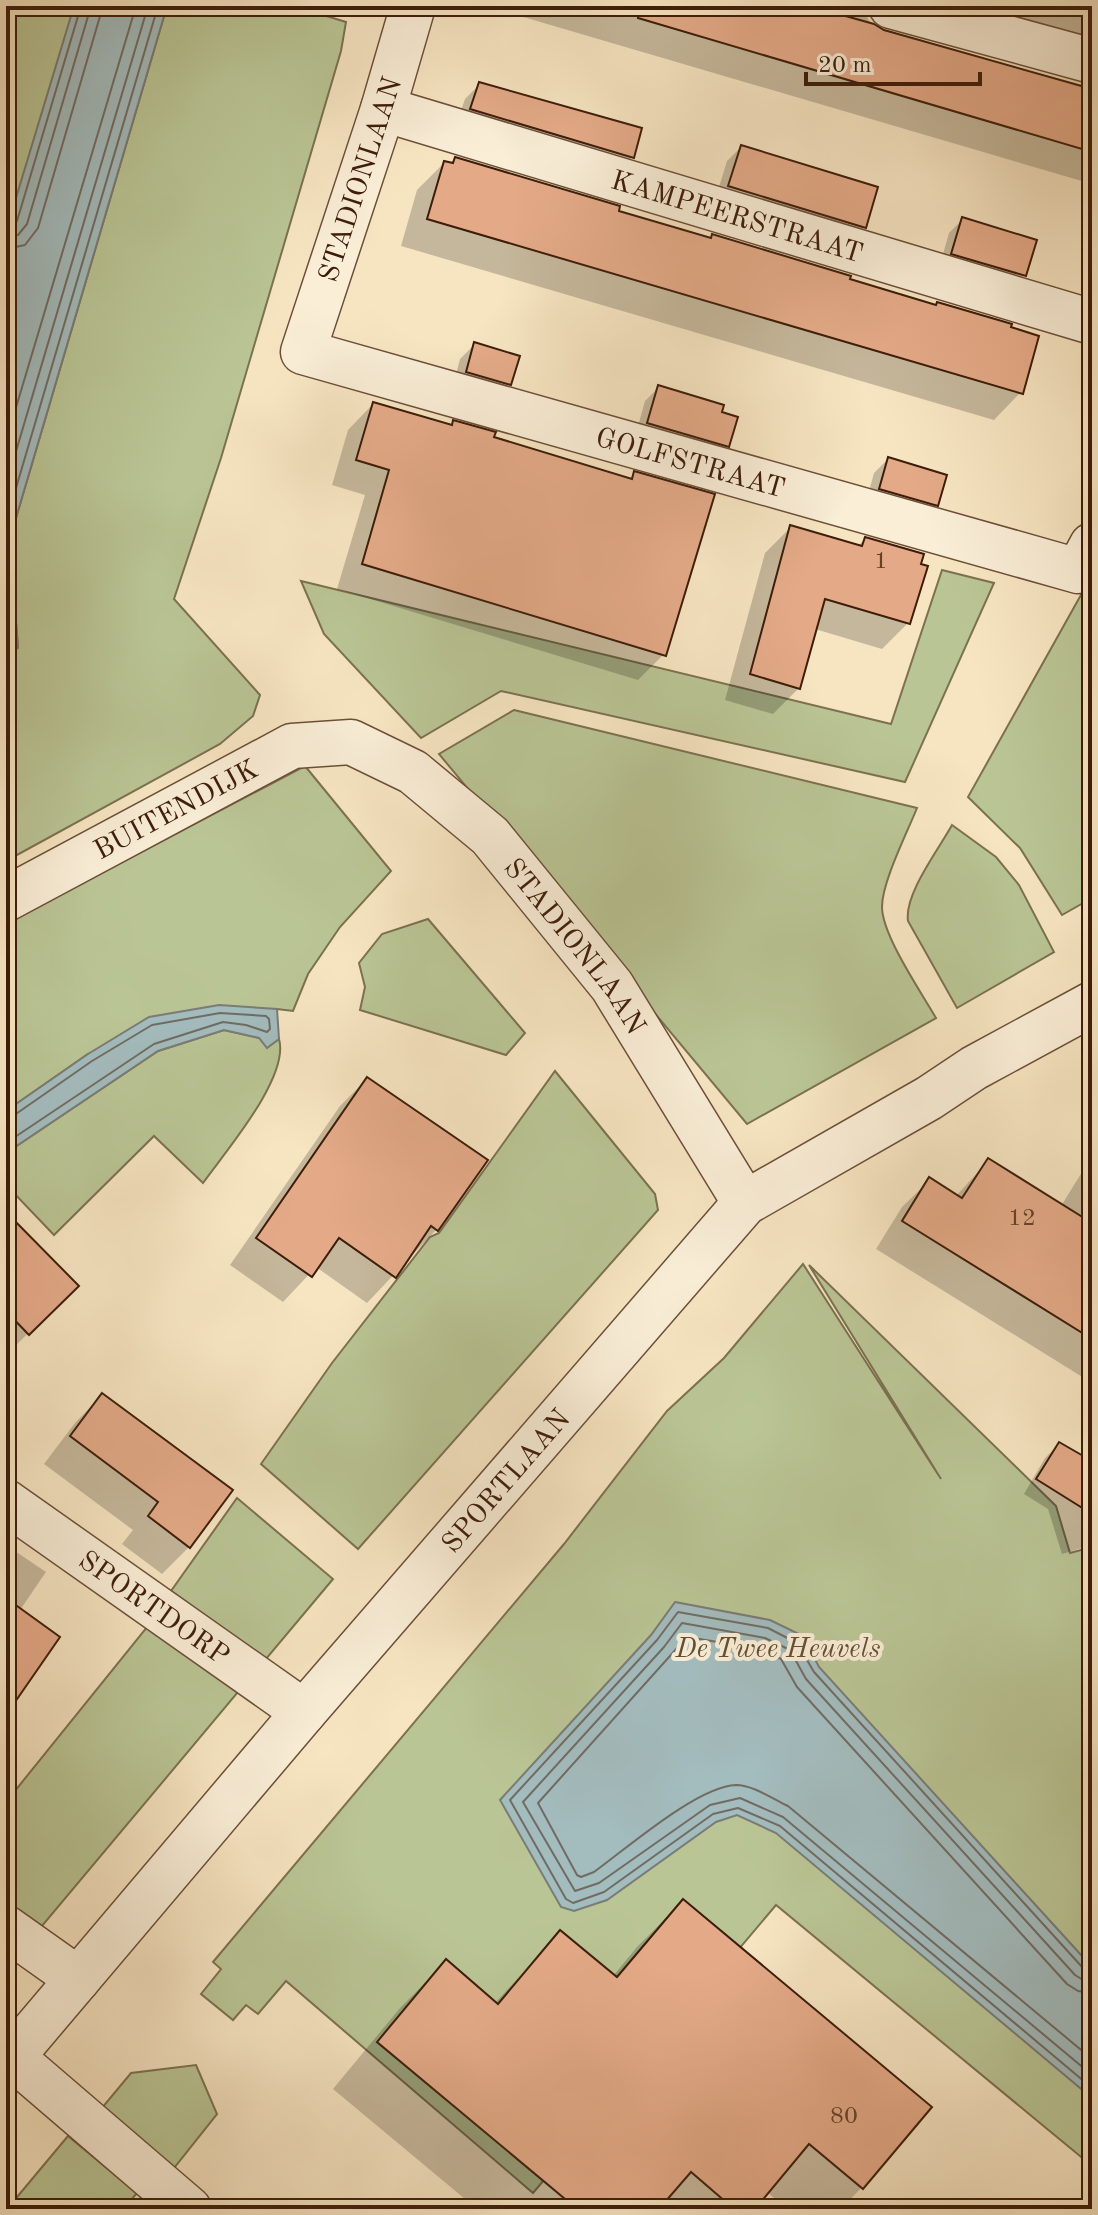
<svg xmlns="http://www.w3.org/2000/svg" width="1098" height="2215" viewBox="0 0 1098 2215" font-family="'Old Standard TT',serif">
  <rect width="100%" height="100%" fill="#f7e5c2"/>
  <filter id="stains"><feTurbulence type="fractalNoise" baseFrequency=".0025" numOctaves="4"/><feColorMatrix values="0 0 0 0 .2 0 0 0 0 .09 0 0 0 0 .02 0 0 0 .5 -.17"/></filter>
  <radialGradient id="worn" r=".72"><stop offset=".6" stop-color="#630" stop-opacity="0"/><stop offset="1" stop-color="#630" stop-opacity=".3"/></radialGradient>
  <g fill="#bac595" stroke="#7c7150" stroke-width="2">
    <polygon points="6,6 121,6 6,402"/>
    <polygon points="167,6 294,6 346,22 341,51 221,458 174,599 260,695 253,716 220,744 6,861 6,655 18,647 11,563 13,528"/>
    <polygon points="942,570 994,583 905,782 501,691 421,738 324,634 301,581 891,724"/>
    <polygon points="1082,593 1092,598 1092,898 1062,915 1020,848 968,797"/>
    <path d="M514,710L917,808C907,833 882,882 882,907C882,935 921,992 936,1018L747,1124L439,754Z"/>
    <polygon points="305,766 391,871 340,927 308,974 293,1011 277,1009 88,1054 6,1111 6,923"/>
    <path d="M952,825L996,857L1019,885L1054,952L957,1008L908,921C904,894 939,849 952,825Z"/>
    <polygon points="428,919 525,1033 506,1055 360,1010 365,987 359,963 382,934"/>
    <path d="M224,1030L260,1038L267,1047L279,1039C290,1077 225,1152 203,1183L154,1136L54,1235L12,1191L6,1196V1153L158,1051Z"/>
    <polygon points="555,1071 655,1194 658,1210 358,1549 261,1464 332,1363 430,1237 439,1233"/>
    <polygon points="803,1264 941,1479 809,1265 1056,1506 1070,1553 1092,1547 1092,2166 776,1905 533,2193 286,1981 258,2014 246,2005 233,2020 201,1994 221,1969 213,1962 564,1544 667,1411 724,1358"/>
    <polygon points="237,1498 333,1579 266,1659 171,1591"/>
    <polygon points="147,1627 238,1692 42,1926 6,1901 6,1802"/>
    <polygon points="196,2065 217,2114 174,2168 101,2109 131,2073"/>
    <polygon points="68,2136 137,2193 123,2209 7,2209"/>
  </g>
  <g fill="#a3bcbe" stroke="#7a7c76" stroke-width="2">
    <polygon points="74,6 167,6 13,528 11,563 18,648 6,655 6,231"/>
    <polygon points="219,1005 277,1009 279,1039 267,1048 259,1038 224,1030 158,1051 6,1153 6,1111 88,1054 149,1017"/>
    <polygon points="675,1602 770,1620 803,1636 819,1667 1092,1967 1092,2098 776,1833 737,1815 716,1822 607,1900 574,1911 561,1907 500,1800 651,1635"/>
  </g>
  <g fill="#0003" fill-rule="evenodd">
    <path d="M486,6H1092V184ZM865,6H871L1091,80V87L884,32L872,26L865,14Z"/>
    <polygon points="479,85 632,157 618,171 457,123 465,99"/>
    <polygon points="741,147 864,227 850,241 715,200 727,161"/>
    <polygon points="455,159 617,212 848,280 1021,392 994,420 401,246 417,190 444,163 450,164"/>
    <polygon points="963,219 1024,275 1010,289 939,268 949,233"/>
    <polygon points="474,345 509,384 495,398 453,386 460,359"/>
    <polygon points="659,387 720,414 728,445 714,459 635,437 645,401"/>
    <polygon points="373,404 450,427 454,423 491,439 628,480 634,474 664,654 638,680 337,589 365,495 332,485 348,430"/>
    <polygon points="888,459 937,505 923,519 866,502 874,473"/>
    <polygon points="791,527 857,547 865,539 908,623 882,649 815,629 799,688 773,714 725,700 765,553"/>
    <polygon points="367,1079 485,1161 436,1230 367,1303 316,1267 283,1302 230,1265 340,1106"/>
    <polygon points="1092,1156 1092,1383 876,1249 902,1207 930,1180 956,1196 989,1160 1061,1206"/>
    <polygon points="6,1215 68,1294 6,1355"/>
    <polygon points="102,1395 189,1547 162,1574 122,1544 133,1530 44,1464 75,1423"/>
    <polygon points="1059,1444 1092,1463 1092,1545 1062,1554 1048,1509 1024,1494 1045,1458"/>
    <polygon points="6,1545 46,1572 20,1610 6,1711"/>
    <polygon points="683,1901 929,2107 861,2188 841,2209 787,2209 767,2192 753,2209 477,2209 333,2089 400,2008 446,1962 494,2004 560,1933 613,1976 637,1947"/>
  </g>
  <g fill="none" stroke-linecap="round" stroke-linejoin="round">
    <g stroke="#706c64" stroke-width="2">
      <polyline points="6,227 13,226 17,221 81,6"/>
      <polyline points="6,237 18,235 27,224 91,6"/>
      <polyline points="6,249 25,245 38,228 103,6"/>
      <polyline points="6,441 136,6"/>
      <polyline points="6,485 148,6"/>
      <polyline points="6,522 158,6"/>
      <polyline points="6,1117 13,1116 92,1061 152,1025 220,1013 266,1016 269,1019 270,1029 267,1032 246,1025 223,1022 154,1044 6,1143"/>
      <polyline points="1092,1971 1083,1968 814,1672 797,1643 768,1628 678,1612 657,1640 510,1800 566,1899 573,1903 604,1892 713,1814 738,1808 780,1826 1092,2088"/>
      <polyline points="1092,1981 1083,1980 1075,1975 806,1679 790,1650 765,1638 682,1623 664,1647 523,1802 575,1891 599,1883 710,1805 740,1798 783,1817 1092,2075"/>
      <path d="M1092,1993L1078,1991L1067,1984L797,1687L781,1659L761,1649L687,1637L538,1803L577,1875L581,1877L594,1872C626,1849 698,1786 736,1785C753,1785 773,1799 788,1806L1092,2059"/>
    </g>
  </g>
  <g fill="#e4aa88" stroke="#3d1d0a" stroke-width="2">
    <polygon points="640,6 810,6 874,24 884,30 1092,89 1092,152 638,18"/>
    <polygon points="479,82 642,128 634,158 470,109"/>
    <polygon points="741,145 878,187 866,228 728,186"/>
    <polygon points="455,157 620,206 619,211 660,223 711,238 712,234 851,276 850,279 936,305 937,302 1012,324 1011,327 1039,336 1023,394 427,219 444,161 453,163"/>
    <polygon points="962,217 1037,240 1026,276 951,254"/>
    <polygon points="474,342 520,356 511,385 466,372"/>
    <polygon points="658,385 724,405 722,412 738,417 729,447 647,423"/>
    <polygon points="373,402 452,425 453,420 496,432 494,437 632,479 634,471 715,494 666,656 362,564 389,470 356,460"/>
    <polygon points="888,457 947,475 938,506 879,489"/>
    <polygon points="790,525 862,546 865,537 924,554 921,564 928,566 910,624 825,599 800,689 750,674"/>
    <polygon points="367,1077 488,1160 438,1231 431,1226 396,1278 339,1238 312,1277 256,1238"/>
    <polygon points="988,1158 1092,1223 1092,1339 902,1221 929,1177 962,1198"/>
    <polygon points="6,1212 79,1286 29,1335 6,1311"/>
    <polygon points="102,1393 233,1490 190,1548 148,1516 158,1502 70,1436"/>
    <polygon points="1059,1442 1092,1461 1092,1514 1036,1479"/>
    <polygon points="6,1598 60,1637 6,1715"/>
    <polygon points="683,1899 932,2107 863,2189 809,2144 755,2209 734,2209 691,2172 659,2209 577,2209 377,2042 446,1959 498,2004 560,1930 617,1977"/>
  </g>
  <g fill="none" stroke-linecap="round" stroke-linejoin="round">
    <defs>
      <g id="minor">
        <path id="s1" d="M413,6L383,109L303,352L1078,571L1092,545"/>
        <polyline points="891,6 1092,61"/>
        <path id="s2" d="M383,109L1092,322"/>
        <path id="s3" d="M6,899L292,746L351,742L413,772L490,836L612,986L745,1203"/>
        <path id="s4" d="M6,1502L304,1712"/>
        <polyline points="6,1928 78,1979"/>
        <polyline points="12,2057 189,2209"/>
        <path id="s5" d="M6,2064L304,1712L745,1203L929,1098L974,1068L1092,1004"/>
      </g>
    </defs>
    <use href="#minor" stroke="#6c4f38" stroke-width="47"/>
    <use href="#minor" stroke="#faeed7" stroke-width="44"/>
  </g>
  <g text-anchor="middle" stroke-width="8" stroke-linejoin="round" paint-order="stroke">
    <g font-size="24" fill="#67402a">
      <text x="881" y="568">1</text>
      <text x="1022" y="1225">12</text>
      <text x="844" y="2123">80</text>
    </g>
    <g font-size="28" fill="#3d1d0a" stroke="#faeed7">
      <text transform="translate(359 179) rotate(-72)" y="10">STADIONLAAN</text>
      <text dy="10" stroke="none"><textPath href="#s2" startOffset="370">KAMPEERSTRAAT</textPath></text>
      <text dy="10" stroke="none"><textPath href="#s1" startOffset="766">GOLFSTRAAT</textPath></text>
      <text dy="10" stroke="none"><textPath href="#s3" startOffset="192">BUITENDIJK</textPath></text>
      <text dy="10" stroke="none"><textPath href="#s3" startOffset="692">STADIONLAAN</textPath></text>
      <text dy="10" stroke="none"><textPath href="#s5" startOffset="768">SPORTLAAN</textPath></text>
      <text dy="10" stroke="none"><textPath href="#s4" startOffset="182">SPORTDORP</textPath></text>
    </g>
    <g font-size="28" font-style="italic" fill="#624f34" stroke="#faeed7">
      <text x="778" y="1657">De Twee Heuvels</text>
    </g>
  </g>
  <rect width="1098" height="2215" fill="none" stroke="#f7e5c2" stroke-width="32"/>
  <rect x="8" y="8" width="1082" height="2199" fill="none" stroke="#3d1d0a" stroke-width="4"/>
  <rect x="16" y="16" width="1066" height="2183" fill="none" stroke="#3d1d0a" stroke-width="2"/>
  <path d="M806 72v12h174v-12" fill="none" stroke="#3d1d0a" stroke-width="4"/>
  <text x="818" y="72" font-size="24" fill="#3d1d0a" stroke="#faeed7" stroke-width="6" paint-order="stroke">20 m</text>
  <rect width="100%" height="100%" filter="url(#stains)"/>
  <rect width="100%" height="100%" fill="url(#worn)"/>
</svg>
